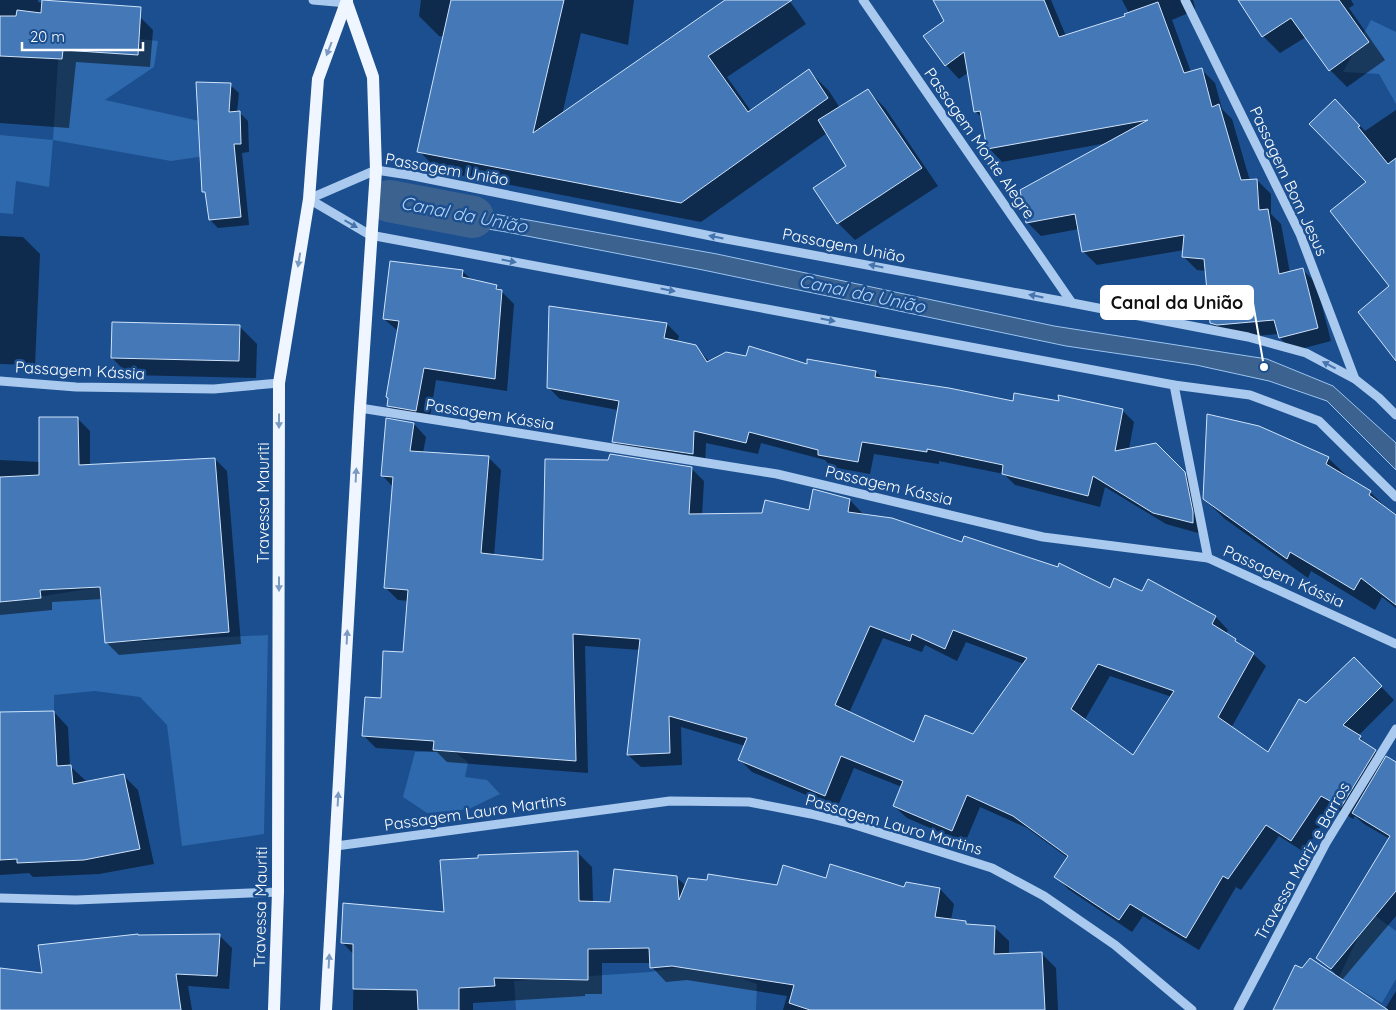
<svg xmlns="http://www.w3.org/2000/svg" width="1396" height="1010" viewBox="0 0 1396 1010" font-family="Quicksand,sans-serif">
  <rect width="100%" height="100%" fill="#1b4f8f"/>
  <g fill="#2e69ad">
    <polygon points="61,12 104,35 158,41 154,67 105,100 231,128 219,154 171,161 53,140 49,187 16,181 13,214 0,213 0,135 53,140"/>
    <polygon points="1371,20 1396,32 1396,104 1379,74 1343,72"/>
    <polygon points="100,587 105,643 268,635 264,834 182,846 167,725 140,697 95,691 54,695 54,711 0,716 0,603"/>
    <polygon points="453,751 468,762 465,777 487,780 500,794 469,809 427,813 403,797 415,752"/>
    <polygon points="1370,912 1396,931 1396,979 1382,1003 1339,977"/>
    <polygon points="684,966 736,976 757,984 756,1010 516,1010 514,981 650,972"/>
  </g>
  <polygon fill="#3c6290" stroke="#9cc4f0" points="417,200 717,254 1054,326 1267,359 1333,386 1396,443 1396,470 1327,401 1269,381 1196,365 1066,346 703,270 506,232 415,217"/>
  <g fill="#0007" fill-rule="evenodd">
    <polygon points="0,0 38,0 38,2 140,17 153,30 150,67 76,62 69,128 0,123"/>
    <polygon points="421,0 634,0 628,45 581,33 562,115 726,0 789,0 806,24 727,77 751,111 809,71 829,91 840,108 868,91 885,108 938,186 855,240 838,223 815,188 848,166 827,133 701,222 439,171 419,151 444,37 439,36 419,16"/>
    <polygon points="935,0 1051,0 1066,36 1130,15 1122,0 1193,0 1195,8 1193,11 1172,20 1191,72 1201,69 1215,83 1222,109 1232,119 1250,181 1257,180 1271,194 1271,214 1281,224 1290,273 1303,270 1316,283 1331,341 1293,351 1280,338 1279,334 1232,338 1225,336 1211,323 1206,271 1197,270 1183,256 1184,250 1097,265 1083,251 1079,229 1041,236 1027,222 1107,143 1002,162 989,148 983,119 975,111 969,72 959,79 946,65 946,21"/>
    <polygon points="1239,0 1351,0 1354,5 1349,8 1385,60 1347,87 1330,70 1306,37 1280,53 1263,36"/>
    <polygon points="230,85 239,93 237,112 239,112 248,121 249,152 242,153 249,225 218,228 210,220 207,195 203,191"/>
    <polygon points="1396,110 1396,359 1391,287 1368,182 1349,115 1365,131"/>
    <polygon points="0,236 23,237 40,254 35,365 0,364"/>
    <polygon points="462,271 472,280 496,286 514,304 507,391 436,380 429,423 401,418 388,405 398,331 384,319"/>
    <polygon points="667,324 679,336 677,343 696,347 710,362 808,365 876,372 883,379 1014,403 1061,402 1122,410 1134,422 1129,449 1156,444 1197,486 1205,535 1166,524 1105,487 1100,507 1015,485 1004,474 939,461 939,464 874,454 870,474 831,467 825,460 761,443 758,454 706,443 705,466 625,453 613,441 618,410 560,399 548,387"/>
    <polygon points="240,327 257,344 256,378 129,375 112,358"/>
    <polygon points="78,419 90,431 90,466 215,459 227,471 241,644 119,655 106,642 102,599 52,602 52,610 0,615 0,460 40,462"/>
    <path d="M414,424L426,437L423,453L488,457L501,470L494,556L545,561L691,468L704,481L702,515L763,514L810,511L850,500L862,513V515L963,544L1110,590L1143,593L1149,581L1216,617L1228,630L1226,634L1235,640L1244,648L1253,654L1266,666L1231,728L1268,754L1307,705L1354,659L1394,700L1358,736L1385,761L1396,764V916L1342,980L1385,1009L1396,991V1010H1283L1302,969L1334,975L1335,973L1317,957L1390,839L1364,824L1355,816L1353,819L1333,807L1304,852L1279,836L1241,890L1236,887L1199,950L1143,916L1132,932L1068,889L1056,876L1068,858L1027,828L980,807L965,843L907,818L894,806L902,787L854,768L837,808L752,772L739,759L745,746L681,727L682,765L641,767L628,755L640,650L585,646L588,773L447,762L437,752L376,748L363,735L383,700L405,653L409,601L398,600L385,587L393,487L382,475ZM883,638L922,652L925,645L957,661L966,642L1024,664L974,736L915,743L849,713ZM1110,676L1172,697L1134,756L1084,721Z"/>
    <polygon points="1328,458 1349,478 1370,492 1396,517 1396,608 1382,597 1375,610 1311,571 1308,578 1225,519 1204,499"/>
    <polygon points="54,712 68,727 70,766 86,781 86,783 123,775 138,790 154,864 99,874 33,877 29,873 0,875 0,742"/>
    <polygon points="577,852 592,867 593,903 611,903 677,878 686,886 778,886 827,879 904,889 940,889 954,904 951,920 966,922 969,926 994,927 1009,941 1009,955 1041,953 1056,968 1058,1010 783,1010 787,996 687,980 666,982 652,967 651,963 602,963 602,994 585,994 585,996 473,1003 473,1010 353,1010 354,955 342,942 445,913"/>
    <polygon points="219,935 232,948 229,989 188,986 192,1010 0,1010 0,970 43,974"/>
  </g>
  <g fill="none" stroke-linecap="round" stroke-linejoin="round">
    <polyline stroke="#3c6290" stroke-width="42" points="389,201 473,217"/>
  </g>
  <g fill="#4478b7" stroke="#cfe3fa" fill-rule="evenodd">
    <polygon points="42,0 141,7 138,55 63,50 62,59 0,56 0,16 16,16 17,10 41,13"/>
    <polygon points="451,0 564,0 533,133 725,0 792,0 708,56 748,112 809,69 828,98 681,203 417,152"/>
    <polygon points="933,0 1044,0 1059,37 1125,16 1124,14 1158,2 1184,73 1202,68 1212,107 1219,104 1241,180 1257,179 1259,210 1268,209 1279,274 1303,268 1318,328 1279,338 1274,320 1217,325 1210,323 1204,259 1182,257 1184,235 1082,252 1075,214 1026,223 1020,190 1148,120 987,149 980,111 974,112 964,52 945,66 923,36 944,21"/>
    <polygon points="1238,0 1339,0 1369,42 1329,71 1291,18 1262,37"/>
    <polygon points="196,82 231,83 229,112 240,111 241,144 234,144 241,217 209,220 205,192 202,192"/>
    <polygon points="868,89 922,168 837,224 813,188 846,166 818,120"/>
    <polygon points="1335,99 1360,126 1358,127 1388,164 1396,158 1396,361 1358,312 1389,286 1330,211 1366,182 1309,124"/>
    <polygon points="390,261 463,270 462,277 497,285 496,289 502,290 495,379 424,368 416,411 387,406 388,398 386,397 399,321 383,319"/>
    <polygon points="549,306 667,323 664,338 696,345 707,362 726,352 746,356 749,346 807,364 807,359 876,371 875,377 949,388 1013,401 1014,393 1059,401 1058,395 1123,409 1115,451 1156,443 1185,472 1193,512 1193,523 1153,513 1093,476 1088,496 1002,474 1003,465 927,449 927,452 862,442 858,462 818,455 818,450 749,432 746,443 694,431 693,454 612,442 619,401 547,388"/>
    <polygon points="112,322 240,325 239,361 111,358"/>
    <polygon points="1207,414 1259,426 1329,457 1326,464 1371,491 1369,495 1396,515 1396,605 1361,578 1354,590 1290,552 1287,559 1203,499"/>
    <polygon points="39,417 78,417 79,465 215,458 229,632 105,643 100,587 40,590 41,598 0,602 0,477 39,475"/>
    <path d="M386,418L414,423L410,451L489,456L481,553L543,560L545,459L608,460L610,454L692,467L689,514L762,513L765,500L809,510L813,489L850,499L848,512L892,518L962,542L964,536L1058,567L1059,563L1110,588L1114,578L1142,591L1148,579L1216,616L1212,624L1236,639L1235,641L1254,653L1218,717L1268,752L1299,699L1306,703L1354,657L1382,686L1343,725L1361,736L1359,739L1376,750L1341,807L1321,796L1291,841L1266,825L1228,879L1223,876L1186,938L1130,904L1119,920L1054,877L1068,856L1013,816L967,795L952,831L893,806L903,781L841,756L825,796L738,760L747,738L669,716L670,753L627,755L640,639L573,634L576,761L433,750L434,741L362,736L365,697L381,698L383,651L403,652L408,590L384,588L393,477L381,476ZM870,626L910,641L912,634L945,649L953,630L1027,658L973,734L925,715L914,742L835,705ZM1098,664L1174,691L1133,755L1071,709Z"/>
    <polygon points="54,711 57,766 71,765 73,784 124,774 140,849 84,860 17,863 17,859 0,860 0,712"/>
    <polygon points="1386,756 1396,762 1396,891 1331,969 1316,958 1390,836 1352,813"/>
    <polygon points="578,851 579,901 610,902 614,869 677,876 679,900 688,878 707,880 708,874 777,885 783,865 826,878 830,864 904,887 906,882 940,888 935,917 966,921 966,924 995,926 994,954 1042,952 1045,1010 810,1010 789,1003 794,985 672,966 650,968 649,948 588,949 588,980 494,978 495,986 459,988 459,1010 418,1010 417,990 353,989 353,944 341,943 343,903 444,912 440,860 478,858 478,855"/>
    <polygon points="138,934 138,935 220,934 217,976 176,974 181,1010 0,1010 0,968 42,973 38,945"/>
    <polygon points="1310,958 1388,1010 1273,1010 1295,965 1302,968"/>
  </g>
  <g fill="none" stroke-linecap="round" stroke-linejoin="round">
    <g stroke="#a9c9ee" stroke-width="9">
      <polyline points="313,0 347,3"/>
      <polyline points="863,0 1072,303"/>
      <polyline points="1185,0 1300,234 1355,379"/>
      <polyline points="309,199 370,235 1174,385 1250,395 1319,421 1396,497"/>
      <polyline points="309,199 376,170 409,175 721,238 1072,303 1248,337 1306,353 1355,379 1379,398 1396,415"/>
      <polyline points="0,381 76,387 214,389 279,383"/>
      <polyline points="1174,385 1208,558"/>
      <polyline points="360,408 777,474 1043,537 1208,558 1396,644"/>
      <polyline points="336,846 670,801 749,802 811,814 852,824 992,868 1044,896 1115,945 1192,1010"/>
      <polyline points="0,898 76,900 278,892"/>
      <polyline points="1238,1010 1326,843 1396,729"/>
    </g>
    <g stroke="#f0f6ff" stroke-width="12">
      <polyline points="274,1010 278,892 279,383 309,199 318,79 347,0"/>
      <polyline points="326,1010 360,408 376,170 373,77 347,3"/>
    </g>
  </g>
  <defs><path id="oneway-solid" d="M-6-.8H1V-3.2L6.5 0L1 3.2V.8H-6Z" transform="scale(1.25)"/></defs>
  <g fill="#7b9ac1">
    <use href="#oneway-solid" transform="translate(329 49) rotate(111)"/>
    <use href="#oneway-solid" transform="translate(299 260) rotate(99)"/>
    <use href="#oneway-solid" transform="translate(279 421) rotate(90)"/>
    <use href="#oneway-solid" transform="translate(356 475) rotate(-87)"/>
    <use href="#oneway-solid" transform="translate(279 584) rotate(90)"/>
    <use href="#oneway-solid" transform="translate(347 637) rotate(-87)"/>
    <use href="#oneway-solid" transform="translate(338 799) rotate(-87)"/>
    <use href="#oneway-solid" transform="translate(329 961) rotate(-87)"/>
  </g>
  <g fill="#4674ac">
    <use href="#oneway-solid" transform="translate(351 224) rotate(30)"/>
    <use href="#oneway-solid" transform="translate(716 237) rotate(-169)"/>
    <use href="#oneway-solid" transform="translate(509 261) rotate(11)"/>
    <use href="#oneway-solid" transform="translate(876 266) rotate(-169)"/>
    <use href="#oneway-solid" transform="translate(668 290) rotate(11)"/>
    <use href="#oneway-solid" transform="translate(1036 296) rotate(-169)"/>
    <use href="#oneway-solid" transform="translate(828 320) rotate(11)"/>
    <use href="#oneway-solid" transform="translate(1329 365) rotate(-152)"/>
  </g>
  <g text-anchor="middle" stroke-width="5" stroke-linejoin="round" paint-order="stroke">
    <g font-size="16" fill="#fff" stroke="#1b4f8f">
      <text transform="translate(980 143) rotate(55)" y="6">Passagem Monte Alegre</text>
      <text transform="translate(447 169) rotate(10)" y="6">Passagem União</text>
      <text transform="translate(1289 181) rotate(65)" y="6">Passagem Bom Jesus</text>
      <text transform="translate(844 245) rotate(11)" y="6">Passagem União</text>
      <text transform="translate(80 370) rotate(3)" y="6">Passagem Kássia</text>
      <text transform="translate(490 414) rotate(9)" y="6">Passagem Kássia</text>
      <text transform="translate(889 485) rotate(13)" y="6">Passagem Kássia</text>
      <text transform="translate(263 503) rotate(-90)" y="6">Travessa Mauriti</text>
      <text transform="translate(1284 576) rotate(24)" y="6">Passagem Kássia</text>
      <text transform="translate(475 812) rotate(-8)" y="6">Passagem Lauro Martins</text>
      <text transform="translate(894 824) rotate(16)" y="6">Passagem Lauro Martins</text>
      <text transform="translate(1302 861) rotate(-61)" y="6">Travessa Mariz e Barros</text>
      <text transform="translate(260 907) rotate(-89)" y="6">Travessa Mauriti</text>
    </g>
    <g font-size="18" font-style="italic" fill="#b5d3f5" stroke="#1b4f8f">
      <text transform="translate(464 215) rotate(11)" y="6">Canal da União</text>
      <text transform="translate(862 294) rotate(12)" y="6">Canal da União</text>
    </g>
  </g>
  <path fill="none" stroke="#fff" stroke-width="2" d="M1264 367L1253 303"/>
  <circle fill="#fff" stroke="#1b4f8f" stroke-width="2" cx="1264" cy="367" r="5"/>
  <rect fill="#fff" stroke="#fff" stroke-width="2" x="1101" y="286" width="152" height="33" rx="5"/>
  <g font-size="18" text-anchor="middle" font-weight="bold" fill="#111">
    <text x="1177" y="309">Canal da União</text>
  </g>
  <path d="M22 42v8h121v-8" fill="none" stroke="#ffffff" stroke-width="2.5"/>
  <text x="30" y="42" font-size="15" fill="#ffffff" stroke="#1b4f8f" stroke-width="4" paint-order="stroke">20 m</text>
</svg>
